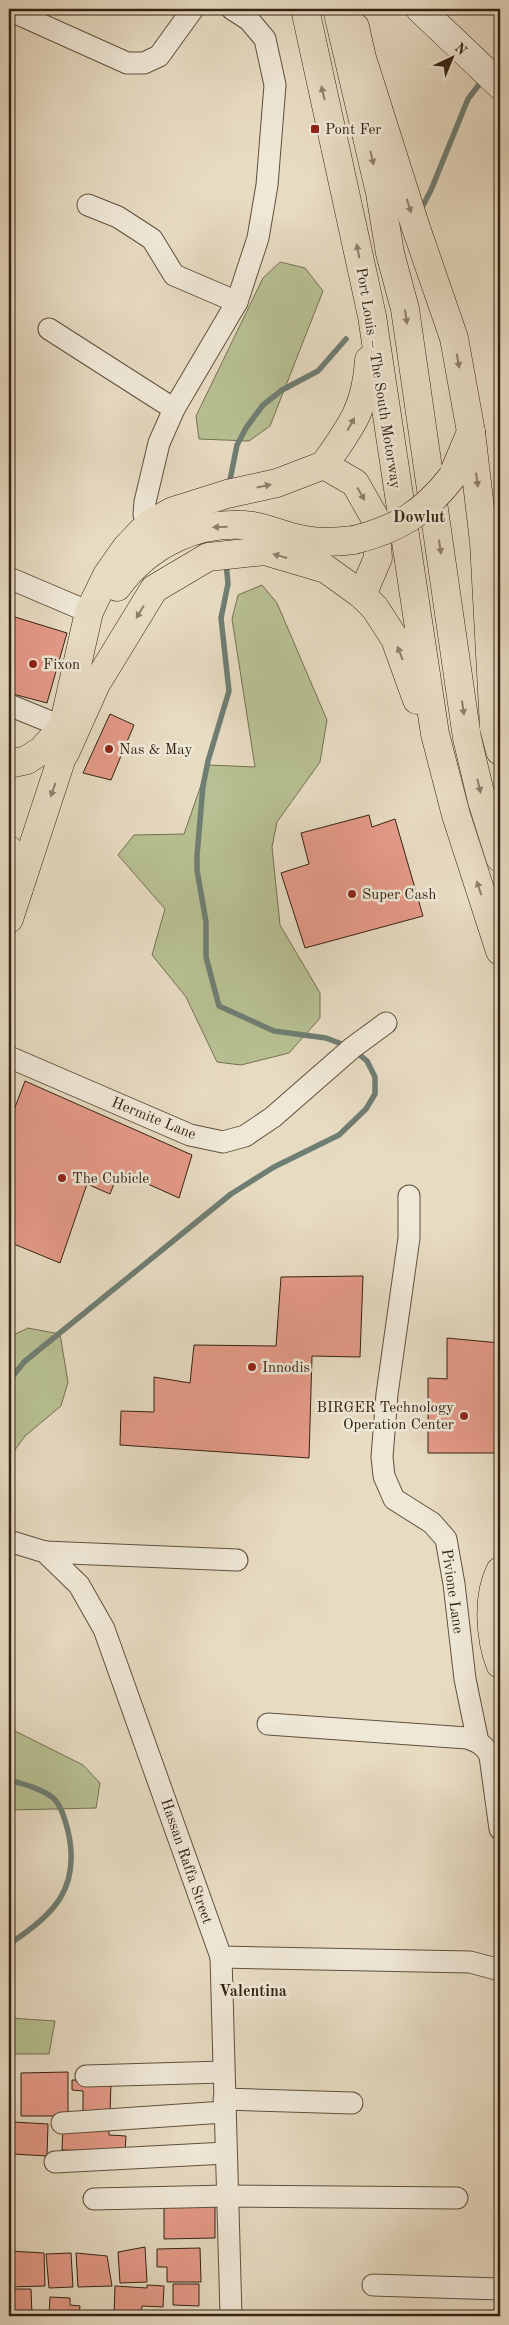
<svg xmlns="http://www.w3.org/2000/svg" width="509" height="2325" viewBox="0 0 509 2325" font-family="'Old Standard TT',serif">
  <rect width="100%" height="100%" fill="#e7dbc2"/>
  <filter id="stains"><feTurbulence type="fractalNoise" baseFrequency=".004" numOctaves="4"/><feColorMatrix values="0 0 0 0 .2 0 0 0 0 .09 0 0 0 0 .02 0 0 0 .5 -.17"/></filter>
  <radialGradient id="worn" r=".72"><stop offset=".6" stop-color="#630" stop-opacity="0"/><stop offset="1" stop-color="#630" stop-opacity=".3"/></radialGradient>
  <g fill="#b7c092" stroke="#757152">
    <polygon points="280,262 305,268 323,291 270,426 249,441 199,439 196,416 263,278"/>
    <polygon points="262,585 277,603 327,720 320,762 277,822 272,847 280,925 320,993 320,1018 289,1053 241,1065 217,1062 186,997 152,955 165,909 118,855 134,835 184,834 208,765 255,767 232,619 238,595"/>
    <polygon points="28,1328 60,1334 68,1382 61,1406 25,1436 9,1458 9,1337"/>
    <polygon points="9,1728 83,1765 100,1783 96,1808 9,1810"/>
    <polygon points="9,2018 55,2021 49,2054 9,2054"/>
  </g>
  <g fill="none" stroke-linecap="round" stroke-linejoin="round">
    <g stroke="#6f7e73" stroke-width="5.5">
      <polyline points="493,67 500,57"/>
      <polyline points="420,211 431,190 468,99 484,78"/>
      <polyline points="229,485 237,445 246,428 263,405 282,390 318,371 346,339"/>
      <polyline points="226,562 228,584 221,618 229,691 208,761 203,786 197,855 197,870 206,922 206,957 219,1006 274,1031 326,1038 347,1046"/>
      <polyline points="9,1381 24,1362 231,1194 274,1167 339,1135 366,1109 375,1094 375,1077 367,1061 355,1051"/>
      <path d="M9,1780C23,1784 40,1788 52,1797C61,1804 65,1820 68,1831C81,1888 54,1915 9,1944"/>
    </g>
  </g>
  <g fill="#e59a88" stroke="#321">
    <polygon points="15,617 67,633 47,703 9,693 9,634"/>
    <polygon points="110,714 134,725 111,780 83,773"/>
    <polygon points="369,815 372,827 395,819 423,916 305,948 281,873 309,864 301,833"/>
    <polygon points="25,1081 192,1155 179,1198 119,1171 110,1194 87,1184 60,1263 9,1242 9,1123"/>
    <polygon points="363,1276 360,1357 312,1356 309,1458 120,1445 121,1411 154,1412 154,1377 190,1383 194,1345 276,1346 281,1277"/>
    <polygon points="447,1338 500,1343 500,1453 428,1453 428,1378 447,1379"/>
    <polygon points="68,2072 68,2116 21,2116 21,2073"/>
    <polygon points="72,2080 111,2081 110,2113 83,2113 83,2091 72,2090"/>
    <rect x="9" y="2084" width="3" height="33"/>
    <polygon points="13,2122 48,2124 47,2156 12,2154"/>
    <polygon points="63,2126 109,2126 109,2135 126,2136 125,2152 62,2150"/>
    <polygon points="164,2200 215,2205 215,2238 164,2239"/>
    <polygon points="145,2247 147,2282 120,2283 118,2252"/>
    <polygon points="200,2248 201,2282 167,2282 167,2267 157,2267 157,2249"/>
    <polygon points="9,2251 44,2253 45,2286 9,2287"/>
    <polygon points="71,2253 73,2287 49,2288 46,2254"/>
    <polygon points="76,2253 107,2256 112,2286 78,2287"/>
    <polygon points="173,2284 199,2284 199,2306 173,2305"/>
    <polygon points="147,2285 164,2286 163,2307 142,2306 141,2316 114,2316 115,2286 147,2288"/>
    <polygon points="9,2289 31,2289 32,2316 9,2316"/>
    <polygon points="50,2297 70,2298 70,2305 80,2306 79,2316 49,2316"/>
    <rect x="146" y="2311" width="14" height="5"/>
  </g>
  <g fill="none" stroke-linecap="round" stroke-linejoin="round">
    <defs>
      <g id="street">
        <polyline points="9,10 127,63 144,63 159,56 193,9"/>
        <polyline points="88,205 118,217 152,239 174,275 237,302"/>
        <polyline points="49,329 174,409"/>
        <polyline points="148,525 144,514 145,502 159,443 174,409 237,302 258,238 267,185 275,85 265,39 249,20 232,9"/>
        <polyline points="9,578 89,612"/>
        <polyline points="9,705 63,727"/>
        <polyline points="9,1057 190,1135 223,1142 245,1136 273,1117 352,1048 386,1023"/>
        <polyline points="409,1196 409,1238 387,1394 382,1457 384,1476 394,1499 432,1523 446,1539 454,1584 465,1679 478,1742"/>
        <polyline points="9,1541 45,1552 79,1585 104,1629 221,1957 470,1962 500,1970"/>
        <polyline points="45,1552 237,1560"/>
        <path d="M268,1724L467,1738C478,1742 485,1745 490,1756L500,1829"/>
        <polyline points="221,1957 231,2316"/>
        <polyline points="86,2076 223,2072"/>
        <polyline points="224,2099 352,2103"/>
        <polyline points="62,2123 224,2112"/>
        <polyline points="55,2162 226,2153"/>
        <polyline points="94,2199 227,2196 457,2198"/>
        <polyline points="373,2285 500,2289"/>
      </g>
      <polyline id="secondary" points="420,9 500,85"/>
      <g id="primary">
        <polyline points="355,27 362,58 415,225 454,338 471,432 452,477"/>
        <path d="M117,587C148,544 199,519 253,526C270,529 287,537 305,540C321,543 338,542 354,540"/>
        <polyline points="9,764 27,760 42,750 63,727 89,612 107,575 126,548 148,525 173,511 227,494 277,483 324,465 355,483 375,518 378,558 362,595"/>
        <polyline points="9,850 13,860 19,888"/>
        <polyline points="9,919 71,730"/>
      </g>
      <g id="highway">
        <polyline points="305,9 372,316 435,734 456,815 500,951"/>
        <polyline points="337,9 380,193 390,253 405,309 467,738 482,801 500,858"/>
        <polyline points="471,432 484,542 494,728 500,751"/>
        <path d="M324,465C351,427 366,408 369,360"/>
        <polyline points="65,753 96,684 154,589 208,557 265,551 326,569 362,595 375,608 395,639 417,700"/>
        <path d="M500,1571C487,1597 490,1638 500,1664"/>
      </g>
    </defs>
    <use href="#street" stroke="#60503d" stroke-width="23"/>
    <use href="#secondary" stroke="#321" stroke-width="29"/>
    <use href="#primary" stroke="#321" stroke-width="29"/>
    <use href="#highway" stroke="#321" stroke-width="29"/>
    <use href="#street" stroke="#efe8d7" stroke-width="21"/>
    <use href="#secondary" stroke="#efe8d7" stroke-width="28"/>
    <use href="#primary" stroke="#e7dbc2" stroke-width="28"/>
    <use href="#highway" stroke="#e7dbc2" stroke-width="28"/>
    <defs>
      <path id="primary-bridge" d="M354,540C398,529 424,513 452,477"/>
    </defs>
    <use href="#primary-bridge" stroke="#321" stroke-width="29" stroke-linecap="butt"/>
    <use href="#primary-bridge" stroke="#e7dbc2" stroke-width="28"/>
  </g>
  <defs><path id="oneway-solid" d="M-6-.8H1V-3.2L6.5 0L1 3.2V.8H-6Z" transform="scale(1.25)"/></defs>
  <g fill="#8d7e6a">
    <use href="#oneway-solid" transform="translate(323 93) rotate(-103)"/>
    <use href="#oneway-solid" transform="translate(372 158) rotate(77)"/>
    <use href="#oneway-solid" transform="translate(409 206) rotate(72)"/>
    <use href="#oneway-solid" transform="translate(358 251) rotate(-101)"/>
    <use href="#oneway-solid" transform="translate(406 317) rotate(82)"/>
    <use href="#oneway-solid" transform="translate(458 361) rotate(80)"/>
    <use href="#oneway-solid" transform="translate(351 424) rotate(-61)"/>
    <use href="#oneway-solid" transform="translate(477 480) rotate(83)"/>
    <use href="#oneway-solid" transform="translate(264 486) rotate(-12)"/>
    <use href="#oneway-solid" transform="translate(361 494) rotate(60)"/>
    <use href="#oneway-solid" transform="translate(220 527) rotate(178)"/>
    <use href="#oneway-solid" transform="translate(440 547) rotate(82)"/>
    <use href="#oneway-solid" transform="translate(280 556) rotate(-164)"/>
    <use href="#oneway-solid" transform="translate(140 612) rotate(121)"/>
    <use href="#oneway-solid" transform="translate(400 653) rotate(-111)"/>
    <use href="#oneway-solid" transform="translate(463 708) rotate(82)"/>
    <use href="#oneway-solid" transform="translate(479 786) rotate(77)"/>
    <use href="#oneway-solid" transform="translate(53 790) rotate(109)"/>
    <use href="#oneway-solid" transform="translate(479 888) rotate(-108)"/>
  </g>
  <g fill="#8f2418" stroke="#efe8d7" stroke-width="2">
    <rect x="310" y="124" width="10" height="10" rx="2.5"/>
    <circle cx="33" cy="664" r="5"/>
    <circle cx="109" cy="749" r="5"/>
    <circle cx="352" cy="894" r="5"/>
    <circle cx="62" cy="1178" r="5"/>
    <circle cx="252" cy="1367" r="5"/>
    <circle cx="464" cy="1416" r="5"/>
  </g>
  <g text-anchor="middle" stroke-width="5" stroke-linejoin="round" paint-order="stroke">
    <g font-size="15" fill="#321" stroke="#efe8d7" text-anchor="start">
      <text x="325" y="134">Pont Fer</text>
      <text x="43" y="669">Fixon</text>
      <text x="119" y="754">Nas &amp; May</text>
      <text x="362" y="899">Super Cash</text>
      <text x="72" y="1183">The Cubicle</text>
      <text x="262" y="1372">Innodis</text>
      <text x="454" y="1412" text-anchor="end">BIRGER Technology<tspan x="454" dy="17">Operation Center</tspan></text>
    </g>
    <g font-size="15" fill="#321" stroke="#efe8d7">
      <text transform="translate(379 378) rotate(81)" y="5">Port Louis – The South Motorway</text>
      <text transform="translate(154 1118) rotate(22)" y="5">Hermite Lane</text>
      <text transform="translate(453 1591) rotate(82)" y="5">Pivione Lane</text>
      <text transform="translate(187 1861) rotate(71)" y="5">Hassan Raffa Street</text>
    </g>
    <g font-size="16" font-weight="bold" fill="#321" stroke="#efe8d7">
      <text x="419" y="522">Dowlut</text>
      <text x="253" y="1996">Valentina</text>
    </g>
  </g>
  <rect width="509" height="2325" fill="none" stroke="#e7dbc2" stroke-width="30"/>
  <rect x="10" y="10" width="489" height="2305" fill="none" stroke="#321" stroke-width="2.5"/>
  <rect x="15" y="15" width="479" height="2295" fill="none" stroke="#321"/>
  <g transform="translate(452 58) rotate(44)" stroke="#efe8d7" stroke-width="4" paint-order="stroke">
  <path d="M0-4L9 19L0 12L-9 19Z" fill="#332211"/>
  <text y="-8" font-size="14" font-weight="bold" text-anchor="middle" fill="#332211">N</text>
  </g>
  <rect width="100%" height="100%" filter="url(#stains)"/>
  <rect width="100%" height="100%" fill="url(#worn)"/>
</svg>
